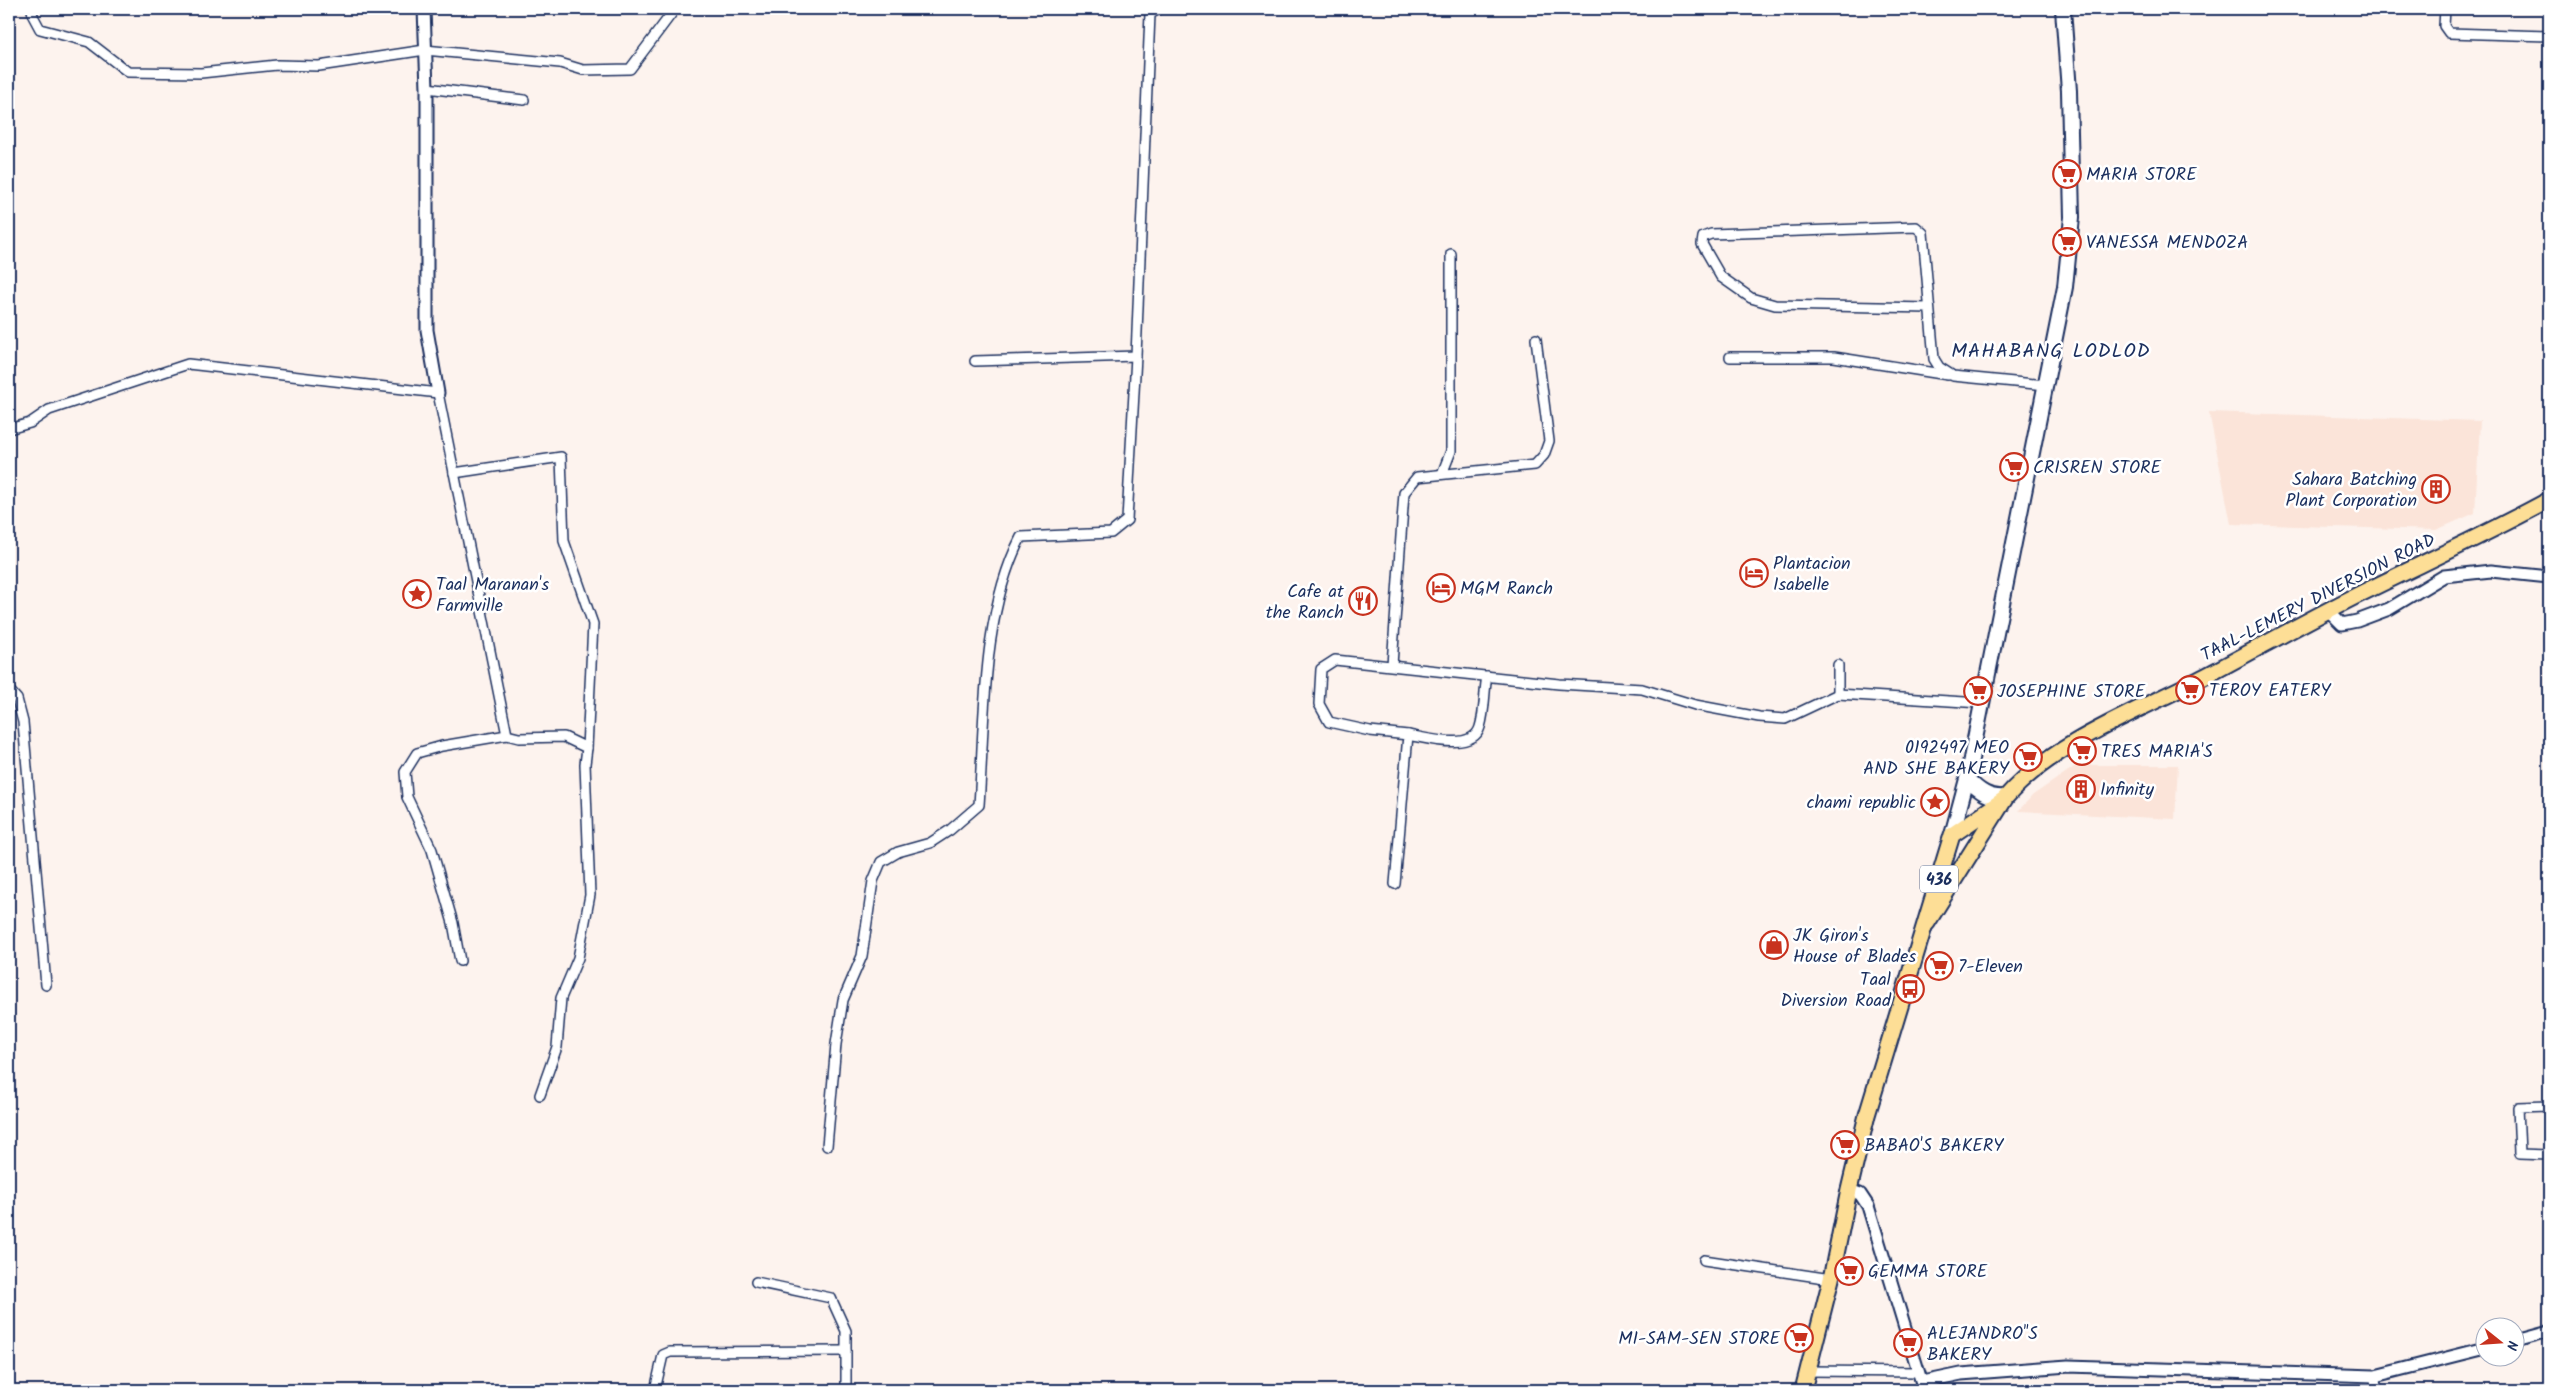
<svg xmlns="http://www.w3.org/2000/svg" width="2558" height="1399" viewBox="0 0 2558 1399" font-family="Kalam,sans-serif">
  <rect width="100%" height="100%" fill="#fdf3ee"/>
  <filter id="ink" filterUnits="userSpaceOnUse"><feTurbulence type="fractalNoise" baseFrequency=".02" numOctaves="2"/><feDisplacementMap in="SourceGraphic" scale="10" xChannelSelector="R" yChannelSelector="G"/><feConvolveMatrix kernelMatrix="1 2 1 2 8 2 1 2 1" color-interpolation-filters="sRGB"/></filter>
  <g filter="url(#ink)">
    <g fill="#fbe4d9">
      <polygon points="2209,412 2480,421 2475,513 2436,530 2231,524"/>
      <polygon points="2077,765 2178,765 2175,819 2018,811 2033,795"/>
    </g>
    <g fill="none" stroke-linecap="round" stroke-linejoin="round">
      <defs>
        <g id="minor">
          <polyline points="32,9 33,16 40,29 89,42 128,72 201,73 277,65 319,66 425,50 560,63 583,70 630,69 675,9"/>
          <polyline points="2445,9 2444,26 2449,33 2549,36"/>
          <polyline points="427,88 524,100"/>
          <polyline points="1929,308 1775,305 1751,298 1721,277 1702,244 1703,237 1711,234 1916,227 1923,233 1934,359 1939,367 1953,376 2046,385"/>
          <polyline points="1730,357 1834,357 1948,375"/>
          <polyline points="975,361 1136,356"/>
          <polyline points="9,429 30,423 49,410 188,364 438,393 507,735 519,738 564,737 587,748 585,764 590,895 578,958 561,998 557,1047 540,1095"/>
          <polyline points="454,473 561,457 564,541 593,624 587,748"/>
          <polyline points="1442,474 1451,451 1451,254"/>
          <polyline points="1392,665 1404,493 1417,477 1535,465 1544,455 1549,441 1536,339"/>
          <polyline points="1838,665 1838,694"/>
          <polyline points="9,690 17,699 23,722 46,985"/>
          <path d="M1408,735C1426,738 1473,752 1480,727C1485,711 1484,692 1487,676"/>
          <polyline points="1395,884 1408,735 1370,731 1329,722 1319,704 1321,669 1335,660 1559,684 1642,689 1695,705 1759,717 1785,719 1838,694 1981,703"/>
          <polyline points="460,961 453,923 432,850 407,797 405,772 417,753 442,746 507,735"/>
          <polyline points="2549,1106 2518,1107 2520,1154 2549,1155"/>
          <path d="M827,1146L836,1044L843,1000L862,956L873,881L881,862L898,852L930,843L950,830L979,805C985,719 981,615 1021,537L1111,533L1127,520L1136,356L1150,14L1160,9"/>
          <polyline points="1704,1260 1831,1279"/>
          <polyline points="756,1282 831,1298 846,1331 846,1390"/>
          <polyline points="1808,1371 1919,1372"/>
          <polyline points="2375,1376 2376,1390"/>
          <polyline points="655,1390 663,1355 670,1352 846,1351"/>
        </g>
        <g id="tertiary">
          <polyline points="424,9 427,88 427,330 438,393"/>
          <polyline points="2329,611 2342,624 2357,621 2389,609 2444,576 2491,571 2549,577"/>
          <polyline points="1849,1190 1860,1194 1868,1206 1924,1390"/>
          <polyline points="2516,1340 2549,1331"/>
          <polyline points="1923,1382 1961,1374 2068,1366 2375,1376 2486,1348"/>
        </g>
        <g id="secondary">
          <path d="M1967,779C1979,791 1989,799 2006,797"/>
          <polyline points="1952,835 1967,779 2065,287 2072,217 2069,91 2063,9"/>
        </g>
        <g id="primary">
          <path d="M1927,923L2006,797C2054,742 2138,711 2202,678C2257,649 2311,618 2366,591C2427,561 2489,533 2549,500"/>
          <polyline points="1803,1390 1831,1279 1849,1190 1867,1115 1952,835 2003,800"/>
        </g>
      </defs>
      <use href="#minor" stroke="#1b2f5e" stroke-width="12"/>
      <use href="#tertiary" stroke="#1b2f5e" stroke-width="15"/>
      <use href="#secondary" stroke="#1b2f5e" stroke-width="18"/>
      <use href="#primary" stroke="#1b2f5e" stroke-width="19"/>
      <use href="#minor" stroke="#fff" stroke-width="9"/>
      <use href="#tertiary" stroke="#fff" stroke-width="11"/>
      <use href="#secondary" stroke="#fff" stroke-width="14"/>
      <use href="#primary" stroke="#fdde96" stroke-width="15"/>
    </g>
  </g>
  <defs>
    <symbol id="supermarket-ring" viewBox="-11 -11 22 22"><circle r="9.5" fill="#fff" stroke="#c8321e" stroke-width="1.5"/><path d="M-6-5.5h2.5l.6 2H6L4.5 2H-2.5L-4.4-4H-6ZM-1.5 3.2a1.3 1.3 0 1 0 .1 0ZM3 3.2a1.3 1.3 0 1 0 .1 0Z" fill="#c8321e"/></symbol>
    <symbol id="building-ring" viewBox="-11 -11 22 22"><circle r="9.5" fill="#fff" stroke="#c8321e" stroke-width="1.5"/><path d="M-4-6H4V6H1V3H-1V6H-4ZM-2.5-4.3h1.7v1.8h-1.7ZM.8-4.3h1.7v1.8H.8ZM-2.5-1h1.7V.8h-1.7ZM.8-1h1.7V.8H.8Z" fill="#c8321e"/></symbol>
    <symbol id="hotel-ring" viewBox="-11 -11 22 22"><circle r="9.5" fill="#fff" stroke="#c8321e" stroke-width="1.5"/><path d="M-6-4.5h1.5V1H6V5H4.5V3h-9V5H-6ZM-4 0a1.8 1.8 0 1 1 3.6 0ZM.5 0V-2.5h3Q6-2.5 6 0Z" fill="#c8321e"/></symbol>
    <symbol id="sight-ring" viewBox="-11 -11 22 22"><circle r="9.5" fill="#fff" stroke="#c8321e" stroke-width="1.5"/><path d="M0-6L1.8-2.2L6-1.7L2.9 1.2L3.7 5.4L0 3.3L-3.7 5.4L-2.9 1.2L-6-1.7L-1.8-2.2Z" fill="#c8321e"/></symbol>
    <symbol id="restaurant-ring" viewBox="-11 -11 22 22"><circle r="9.5" fill="#fff" stroke="#c8321e" stroke-width="1.5"/><path d="M-5-6h1v4h1v-4h1v4h1v-4h1v5L-1.5 .5V6h-2V.5L-5-1ZM5-6V6H3V1.5H1.5Q1.5-4 5-6Z" fill="#c8321e"/></symbol>
    <symbol id="shop-ring" viewBox="-11 -11 22 22"><circle r="9.5" fill="#fff" stroke="#c8321e" stroke-width="1.5"/><path d="M-5-2.5h2.3a2.7 3.5 0 0 1 5.4 0H5L5.5 6h-11ZM-1.5-2.5h3a1.5 2.3 0 0 0-3 0Z" fill="#c8321e"/></symbol>
    <symbol id="bus-ring" viewBox="-11 -11 22 22"><circle r="9.5" fill="#fff" stroke="#c8321e" stroke-width="1.5"/><path d="M-5-6H5V4H4V6H2V4H-2V6H-4V4H-5ZM-3.5-4V0h7V-4ZM-3.5 1.2v1.5H-2V1.2ZM2 1.2v1.5H3.5V1.2Z" fill="#c8321e"/></symbol>
  </defs>
  <g fill-rule="evenodd">
    <use href="#supermarket-ring" x="2051" y="158" width="32" height="32"/>
    <use href="#supermarket-ring" x="2051" y="226" width="32" height="32"/>
    <use href="#supermarket-ring" x="1998" y="451" width="32" height="32"/>
    <use href="#building-ring" x="2420" y="473" width="32" height="32"/>
    <use href="#hotel-ring" x="1738" y="557" width="32" height="32"/>
    <use href="#hotel-ring" x="1425" y="572" width="32" height="32"/>
    <use href="#sight-ring" x="401" y="578" width="32" height="32"/>
    <use href="#restaurant-ring" x="1347" y="585" width="32" height="32"/>
    <use href="#supermarket-ring" x="2174" y="674" width="32" height="32"/>
    <use href="#supermarket-ring" x="1962" y="675" width="32" height="32"/>
    <use href="#supermarket-ring" x="2066" y="735" width="32" height="32"/>
    <use href="#supermarket-ring" x="2012" y="741" width="32" height="32"/>
    <use href="#building-ring" x="2065" y="773" width="32" height="32"/>
    <use href="#sight-ring" x="1919" y="786" width="32" height="32"/>
    <use href="#shop-ring" x="1758" y="929" width="32" height="32"/>
    <use href="#supermarket-ring" x="1923" y="950" width="32" height="32"/>
    <use href="#bus-ring" x="1894" y="973" width="32" height="32"/>
    <use href="#supermarket-ring" x="1829" y="1129" width="32" height="32"/>
    <use href="#supermarket-ring" x="1833" y="1255" width="32" height="32"/>
    <use href="#supermarket-ring" x="1783" y="1322" width="32" height="32"/>
    <use href="#supermarket-ring" x="1892" y="1327" width="32" height="32"/>
  </g>
  <g text-anchor="middle" stroke-width="5" stroke-linejoin="round" paint-order="stroke">
    <rect fill="#fff" stroke="#5f6d8e" stroke-width="1" x="1920" y="865.5" width="38" height="27" rx="4"/>
    <g font-size="16" font-weight="bold" fill="#1b2f5e">
      <text x="1939" y="885">436</text>
    </g>
    <g font-size="18" fill="#1b2f5e" stroke="#fff" text-anchor="start">
      <text x="2086" y="180">MARIA STORE</text>
      <text x="2086" y="248">VANESSA MENDOZA</text>
      <text x="2033" y="473">CRISREN STORE</text>
      <text x="2417" y="485" text-anchor="end">Sahara Batching<tspan x="2417" dy="21">Plant Corporation</tspan></text>
      <text x="1773" y="569">Plantacion<tspan x="1773" dy="21">Isabelle</tspan></text>
      <text x="436" y="590">Taal Maranan's<tspan x="436" dy="21">Farmville</tspan></text>
      <text x="1460" y="594">MGM Ranch</text>
      <text x="1344" y="597" text-anchor="end">Cafe at<tspan x="1344" dy="21">the Ranch</tspan></text>
      <text x="2209" y="696">TEROY EATERY</text>
      <text x="1997" y="697">JOSEPHINE STORE</text>
      <text x="2009" y="753" text-anchor="end">0192497 MEO<tspan x="2009" dy="21">AND SHE BAKERY</tspan></text>
      <text x="2101" y="757">TRES MARIA'S</text>
      <text x="2100" y="795">Infinity</text>
      <text x="1916" y="808" text-anchor="end">chami republic</text>
      <text x="1793" y="941">JK Giron's<tspan x="1793" dy="21">House of Blades</tspan></text>
      <text x="1958" y="972">7-Eleven</text>
      <text x="1891" y="985" text-anchor="end">Taal<tspan x="1891" dy="21">Diversion Road</tspan></text>
      <text x="1864" y="1151">BABAO'S BAKERY</text>
      <text x="1868" y="1277">GEMMA STORE</text>
      <text x="1927" y="1339">ALEJANDRO''S<tspan x="1927" dy="21">BAKERY</tspan></text>
      <text x="1780" y="1344" text-anchor="end">MI-SAM-SEN STORE</text>
    </g>
    <g font-size="18" fill="#1b2f5e" stroke="#fff">
      <text transform="translate(2318 597) rotate(-27)" y="6">TAAL-LEMERY DIVERSION ROAD</text>
    </g>
    <g font-size="20" letter-spacing="1" fill="#1b2f5e" stroke="#fff">
      <text x="2051" y="357">MAHABANG LODLOD</text>
    </g>
  </g>
  <rect width="2558" height="1399" fill="none" stroke="#fff" stroke-width="30"/>
  <rect x="15" y="15" width="2528" height="1369" fill="none" stroke="#1b2f5e" stroke-width="2" filter="url(#ink)"/>
  <g transform="translate(2500 1342) rotate(107)"><circle r="24" fill="#ffffff" stroke="#a4acbf"/>
  <path d="M0-4L9 19L0 12L-9 19Z" fill="#c8321e"/>
  <text y="-8" font-size="14" font-weight="bold" text-anchor="middle" fill="#1b2f5e">N</text>
  </g>
</svg>
